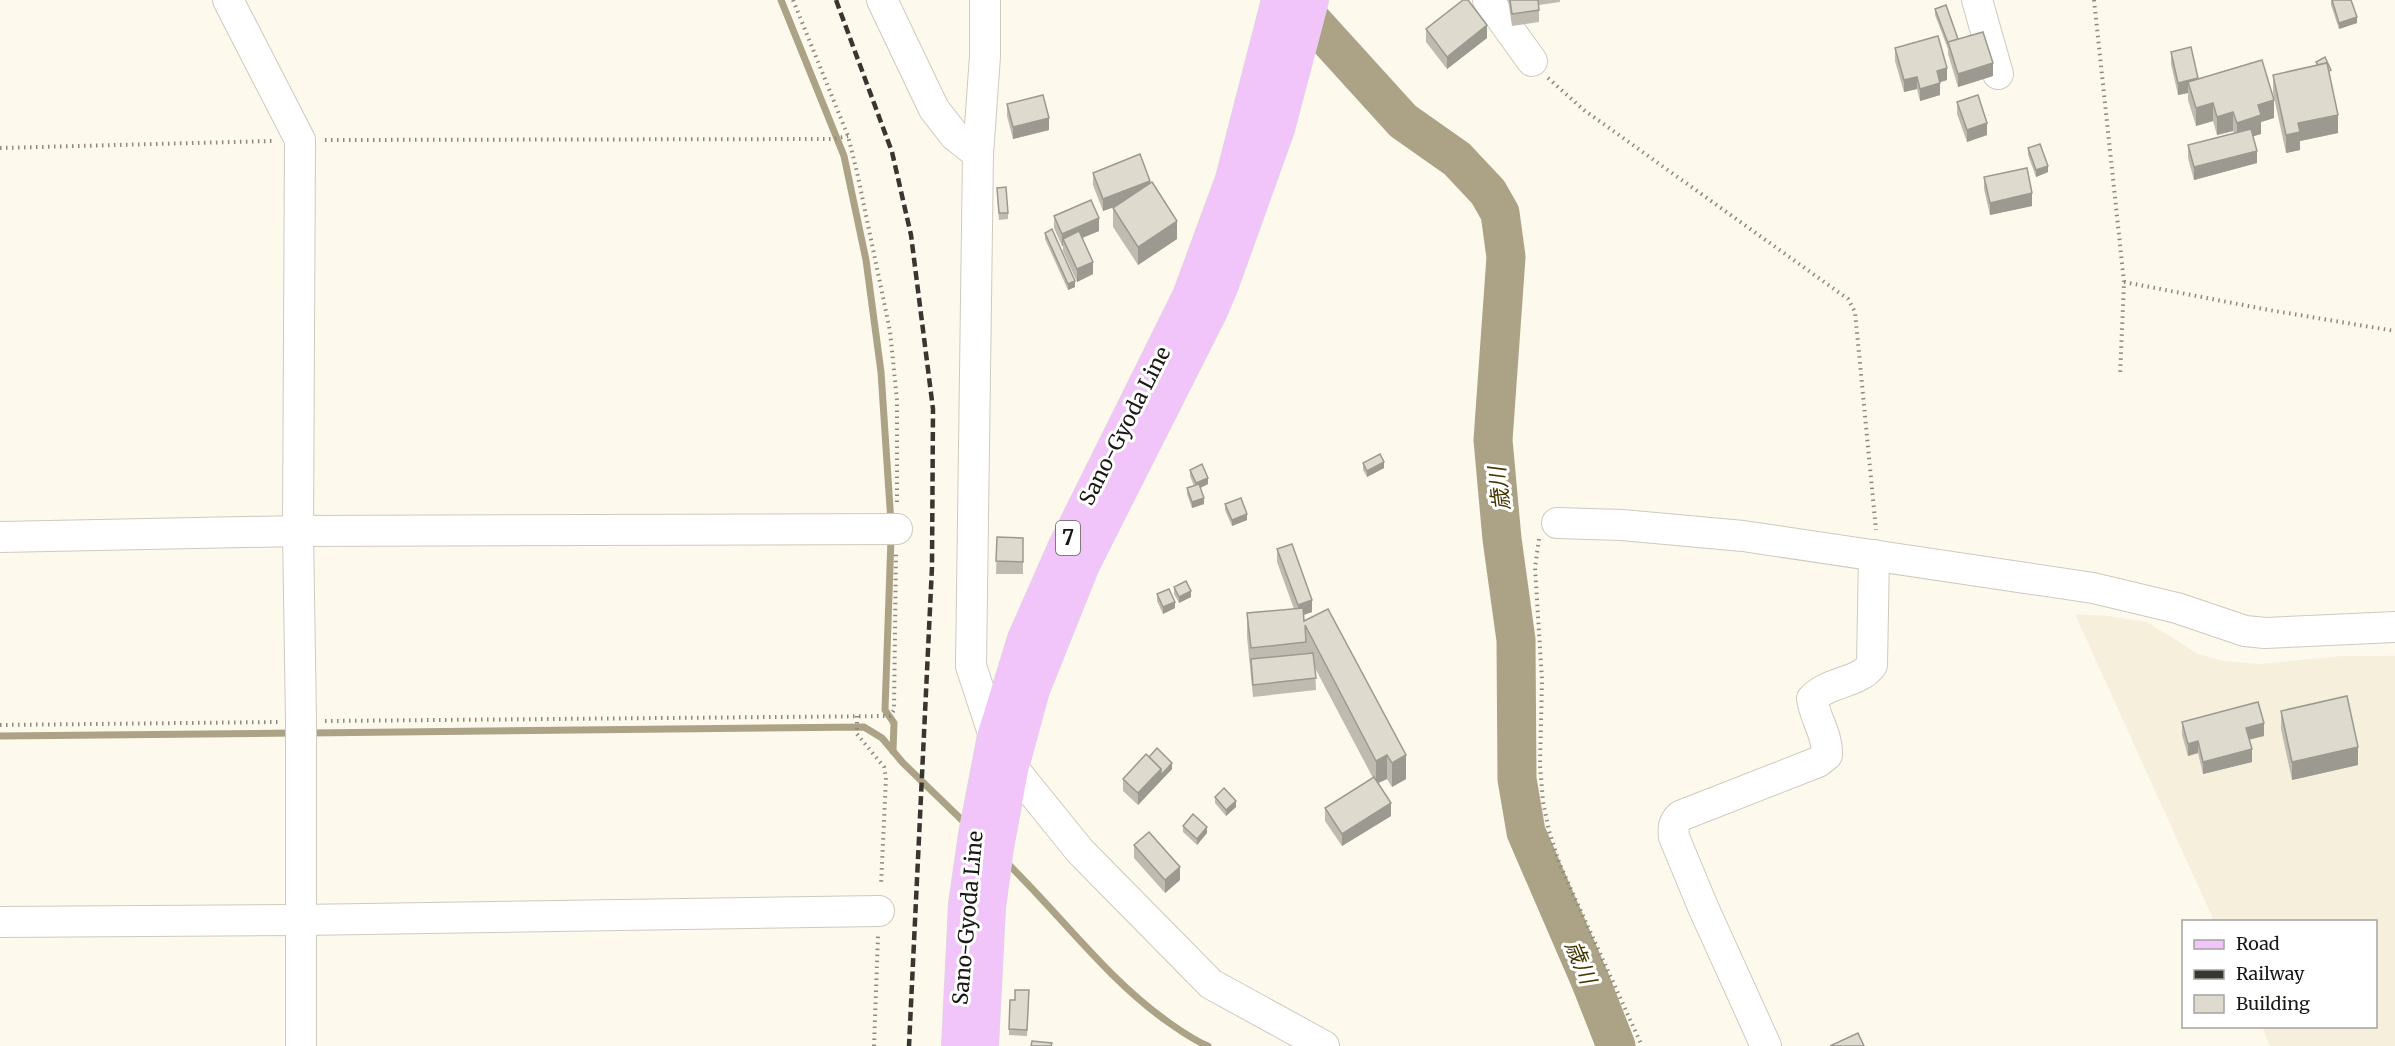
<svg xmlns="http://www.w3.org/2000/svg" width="2395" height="1046" viewBox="0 0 2395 1046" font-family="Merriweather,'Noto Sans JP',serif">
  <rect width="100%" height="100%" fill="#fdf9ec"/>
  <polygon fill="#f5efdb" points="2075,614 2108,616 2147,622 2198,654 2224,661 2258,664 2343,656 2395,656 2395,1046 2270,1046 2262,1027 2376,1026 2376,922 2214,921"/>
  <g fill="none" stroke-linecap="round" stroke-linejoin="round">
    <g stroke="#aca386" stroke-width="7">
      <polyline points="781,0 844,156 866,260 881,372 891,523"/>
      <polyline points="891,538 885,710 894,723 893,751"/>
      <polyline points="309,733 864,727 882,738 903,763 966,824"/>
      <polyline points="0,736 295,733"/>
      <path d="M1005,861C1060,914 1106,978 1168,1022C1181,1031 1193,1040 1208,1046"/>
    </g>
    <polyline stroke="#aca386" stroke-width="39" points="1293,0 1403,121 1457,159 1488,192 1500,213 1506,257 1493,440 1502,539 1516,640 1517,779 1526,832 1590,980 1616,1046"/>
    <defs>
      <g id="minor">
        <polyline points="228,0 300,140 298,531 301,721 301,1046"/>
        <polyline points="882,0 934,109 955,136 978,154"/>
        <polyline points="985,0 985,56 978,154 971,666 994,736 1012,767 1080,851 1211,984 1324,1046"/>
        <polyline points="1488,0 1532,61"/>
        <polyline points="1977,0 1998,74"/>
        <polyline points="1557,523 1622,525 1743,536 2093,588 2177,608 2245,631 2265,633 2395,627"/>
        <polyline points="0,537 298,531 897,529"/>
        <polyline points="0,922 301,920 879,911"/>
        <path d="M1766,1046L1703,907L1674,837C1673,828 1673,823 1680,816L1818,762L1827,755C1828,735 1815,719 1812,699C1828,681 1858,684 1872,665L1874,555"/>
      </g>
      <g id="major">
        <polyline points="958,1046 965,904 975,835 994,736 1024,639 1064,548 1189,296 1232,179 1278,0"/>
        <polyline points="982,1046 989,908 997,847 1012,767 1033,690 1083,565 1211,311 1222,285 1278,129 1312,0"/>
      </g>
    </defs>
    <use href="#minor" stroke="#cecabe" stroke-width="32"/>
    <use href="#major" stroke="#dadad9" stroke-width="34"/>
    <g stroke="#8c8981" stroke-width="4" stroke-dasharray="1.5 4.5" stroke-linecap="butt">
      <polyline points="793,0 848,136 857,172 890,331 897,400 897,506"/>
      <polyline points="2094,0 2124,282 2120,376"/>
      <polyline points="1548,78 1584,110 1848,299 1855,312 1876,530"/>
      <polyline points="325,140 833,139 848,136"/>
      <polyline points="0,148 272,141"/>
      <polyline points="2124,282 2269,310 2395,331"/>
      <polyline points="1539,539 1535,568 1542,680 1540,765 1543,802 1549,831 1560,865 1642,1046"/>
      <polyline points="857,716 857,734 884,767 886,778 881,886"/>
      <polyline points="325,721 890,716 894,710 896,552"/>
      <polyline points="0,725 278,722"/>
      <polyline points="874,1046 878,936"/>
    </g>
    <use href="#minor" stroke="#fff" stroke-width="30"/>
    <use href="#major" stroke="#f1c5f9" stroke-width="33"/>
    <polyline stroke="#383631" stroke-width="4.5" stroke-dasharray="9 4.5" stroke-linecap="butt" points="836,0 892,152 911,235 933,409 932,567 909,1046"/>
  </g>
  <g fill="#bfbbb1">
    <polygon points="1508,0 1560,0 1560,2 1539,5 1539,22 1512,26"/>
    <polygon points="2331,0 2357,23 2339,29 2331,5"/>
    <polygon points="1935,9 1958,39 1993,76 1958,87 1948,54 1948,49 1935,15"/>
    <polygon points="1426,29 1487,38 1447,69 1426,42"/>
    <polygon points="1895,48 1947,80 1940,82 1940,95 1920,101 1917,89 1904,92 1895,61"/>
    <polygon points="2171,52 2198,79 2274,118 2261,122 2261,134 2253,136 2257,163 2194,180 2188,158 2188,145 2234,133 2233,131 2217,135 2213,121 2196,126 2188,100 2188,93 2178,95 2171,64"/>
    <polygon points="2316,62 2331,77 2330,77 2338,133 2300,141 2300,150 2286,153 2273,93 2273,75 2316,66"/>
    <polygon points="1957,102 1987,135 1967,142 1957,114"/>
    <polygon points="1007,104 1049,130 1013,139 1007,116"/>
    <polygon points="2028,148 2048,172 2036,177 2028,155"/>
    <polygon points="1093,173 1150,183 1177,239 1138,265 1113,227 1113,208 1115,207 1103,211 1093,185"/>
    <polygon points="1984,177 2032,206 1990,215 1984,189"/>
    <polygon points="997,194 1008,213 1008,219 999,220"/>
    <polygon points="1054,216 1099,231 1082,238 1093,274 1077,282 1063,251 1063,246 1062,246 1054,228"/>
    <polygon points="1045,233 1075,287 1068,290 1045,239"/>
    <polygon points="1363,463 1384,468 1367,477 1363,470"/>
    <polygon points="1190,470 1208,484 1200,488 1204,504 1192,508 1187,494 1187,488 1194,486 1190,476"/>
    <polygon points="1225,504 1247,520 1232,526 1225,510"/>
    <polygon points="997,537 1023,538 1023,574 996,574"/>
    <polygon points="1277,549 1312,612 1303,615 1304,621 1406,779 1392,787 1387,779 1378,783 1391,816 1342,846 1325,821 1325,808 1373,778 1315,668 1316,690 1253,697 1247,637 1247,613 1294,609 1277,562"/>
    <polygon points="1174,587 1191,597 1179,603 1174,594"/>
    <polygon points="1157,594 1175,608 1163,614 1157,601"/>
    <polygon points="2281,711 2358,765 2292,780 2281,729"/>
    <polygon points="2182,722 2264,736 2249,740 2252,762 2203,774 2198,753 2188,756 2182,735"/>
    <polygon points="1149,757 1172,769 1138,805 1123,791 1123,779"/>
    <polygon points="1215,797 1236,807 1226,816 1215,803"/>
    <polygon points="1183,826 1207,833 1197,845 1183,832"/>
    <polygon points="1134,845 1180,880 1165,893 1134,858"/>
    <polygon points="1029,990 1027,1036 1009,1035 1009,1029 1015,1000"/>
  </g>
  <g fill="#9b9990">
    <polygon points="2357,17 2357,23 2339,29 2339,23"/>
    <polygon points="1487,25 1487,38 1447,69 1447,57"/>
    <polygon points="1993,63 1993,76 1958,87 1958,74"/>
    <polygon points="1947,68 1947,80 1937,83 1937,71"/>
    <polygon points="1917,77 1917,89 1904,92 1904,80"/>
    <polygon points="2198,78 2188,82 2188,93 2178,95 2178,83"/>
    <polygon points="1940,83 1940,95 1920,101 1920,89"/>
    <polygon points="2274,100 2274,118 2261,122 2261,134 2237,141 2237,123 2258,105"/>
    <polygon points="2213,103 2213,121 2196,126 2196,108"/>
    <polygon points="2233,112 2233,131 2217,135 2217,117"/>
    <polygon points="2338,115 2338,133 2300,141 2300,150 2286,153 2286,135 2298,123"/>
    <polygon points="1049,118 1049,130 1013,139 1013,127"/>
    <polygon points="1987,123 1987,135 1967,142 1967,130"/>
    <polygon points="2257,151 2257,163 2194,180 2194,167"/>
    <polygon points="2048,166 2048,172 2036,177 2036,170"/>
    <polygon points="1150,181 1150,193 1103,211 1103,199"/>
    <polygon points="2032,193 2032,206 1990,215 1990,203"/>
    <polygon points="1099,218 1099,231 1065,245 1063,239 1063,246 1062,246 1062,234"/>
    <polygon points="1177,221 1177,239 1138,265 1138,247"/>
    <polygon points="1093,262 1093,274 1077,282 1077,269"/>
    <polygon points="1075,281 1075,287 1068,290 1068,284"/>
    <polygon points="1384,462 1384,468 1367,477 1367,471"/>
    <polygon points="1208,478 1208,484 1196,490 1196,483"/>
    <polygon points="1204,498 1204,504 1192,508 1192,502"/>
    <polygon points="1247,514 1247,520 1232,526 1232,520"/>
    <polygon points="1191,591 1191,597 1179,603 1179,597"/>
    <polygon points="1312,600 1312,612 1298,617 1298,605"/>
    <polygon points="1175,602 1175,608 1163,614 1163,607"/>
    <polygon points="2264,723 2264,736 2246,740 2246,728"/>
    <polygon points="2198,741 2198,753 2188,756 2188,744"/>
    <polygon points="2358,747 2358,765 2292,780 2292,762"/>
    <polygon points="2252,749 2252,762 2203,774 2203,762"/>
    <polygon points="1387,755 1387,779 1376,784 1376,761"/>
    <polygon points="1406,755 1406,779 1392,787 1392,763"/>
    <polygon points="1172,763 1172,769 1138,805 1138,793 1161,769"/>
    <polygon points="1236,801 1236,807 1226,816 1226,810"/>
    <polygon points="1391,803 1391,816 1342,846 1342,834"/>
    <polygon points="1207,827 1207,833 1197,845 1197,839"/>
    <polygon points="1180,867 1180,880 1165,893 1165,880"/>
  </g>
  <g fill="#dedace" stroke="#9b9990" stroke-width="1.5">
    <polygon points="1463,0 1468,0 1487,25 1447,57 1426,29"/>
    <polygon points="1510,0 1538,0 1539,10 1512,14"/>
    <polygon points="2332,0 2351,0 2357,17 2339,23"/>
    <polygon points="1946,5 1958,39 1948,43 1935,9"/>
    <polygon points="1983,32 1993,63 1958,74 1948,42"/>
    <polygon points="1938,36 1947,68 1937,71 1940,83 1920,89 1917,77 1904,80 1895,48"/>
    <polygon points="2191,47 2198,78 2178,83 2171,52"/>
    <polygon points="2325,57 2331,70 2328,72 2327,63 2318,65 2316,62"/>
    <polygon points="2262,60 2274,100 2258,105 2261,115 2237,123 2233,112 2217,117 2213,103 2196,108 2188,82"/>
    <polygon points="2327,63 2338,115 2298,123 2300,132 2286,135 2273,75"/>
    <polygon points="1043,95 1049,118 1013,127 1007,104"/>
    <polygon points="1978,95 1987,123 1967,130 1957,102"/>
    <polygon points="2251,129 2257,151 2194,167 2188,145"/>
    <polygon points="2040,144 2048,166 2036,170 2028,148"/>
    <polygon points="1140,154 1150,181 1103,199 1093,173"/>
    <polygon points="2027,168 2032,193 1990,203 1984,177"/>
    <polygon points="1152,182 1177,221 1138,247 1113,208"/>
    <polygon points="1006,187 1008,213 999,213 997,188"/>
    <polygon points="1091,200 1099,218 1062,234 1054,216"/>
    <polygon points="1052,229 1075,281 1068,284 1045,233"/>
    <polygon points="1079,231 1093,262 1077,269 1063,239"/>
    <polygon points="1380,454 1384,462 1367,471 1363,463"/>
    <polygon points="1202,464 1208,478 1196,483 1190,470"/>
    <polygon points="1199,484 1204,498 1192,502 1187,488"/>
    <polygon points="1241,498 1247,514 1232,520 1225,504"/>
    <polygon points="997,537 1023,538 1023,562 996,561"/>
    <polygon points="1292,544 1312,600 1298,605 1277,549"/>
    <polygon points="1186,581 1191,591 1179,597 1174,587"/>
    <polygon points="1169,589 1175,602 1163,607 1157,594"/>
    <polygon points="1303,608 1304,621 1328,609 1406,755 1392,763 1387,755 1376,761 1305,625 1306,642 1251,648 1247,613"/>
    <polygon points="1313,653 1316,678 1253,685 1251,659"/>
    <polygon points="2347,696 2358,747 2292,762 2281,711"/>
    <polygon points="2258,702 2264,723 2246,728 2252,749 2203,762 2198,741 2188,744 2182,722"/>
    <polygon points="1157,748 1172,763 1161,775 1161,769 1149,757"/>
    <polygon points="1146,754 1161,769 1138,793 1123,779"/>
    <polygon points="1374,777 1391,803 1342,834 1325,808"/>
    <polygon points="1224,788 1236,801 1226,810 1215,797"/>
    <polygon points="1193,814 1207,827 1197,839 1183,826"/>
    <polygon points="1149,832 1180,867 1165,880 1134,845"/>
    <polygon points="1015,990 1029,990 1027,1030 1009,1029 1010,1000 1015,1000"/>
    <polygon points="1858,1033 1864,1046 1830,1046"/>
    <polygon points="1032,1041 1052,1043 1051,1046 1031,1046"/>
  </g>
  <g text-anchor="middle" stroke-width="6" stroke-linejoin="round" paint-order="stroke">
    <rect fill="#fff" stroke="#5f5d5a" stroke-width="1.5" x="1056" y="521" width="24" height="34" rx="4.5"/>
    <g font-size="20" font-weight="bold" fill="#1a1814">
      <text x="1068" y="545">7</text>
    </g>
    <g font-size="21" fill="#1a1814" stroke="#fff">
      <text transform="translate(1125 426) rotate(-63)" y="7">Sano-Gyoda Line</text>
      <text transform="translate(968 918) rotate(-85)" y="7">Sano-Gyoda Line</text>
    </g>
    <g font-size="22" font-style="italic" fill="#463700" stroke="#fff">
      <text transform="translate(1499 489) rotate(-97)" y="8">歳川</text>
      <text transform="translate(1581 962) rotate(67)" y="8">歳川</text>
    </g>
  </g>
  <rect x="2182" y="920" width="195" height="108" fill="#ffffff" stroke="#a3a3a1" stroke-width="1.5"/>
  <rect x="2194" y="940" width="30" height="9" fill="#f1c5f9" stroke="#a3a3a1" stroke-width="1.5"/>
  <text x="2236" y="950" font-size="18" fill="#1a1814">Road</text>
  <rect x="2194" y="970" width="30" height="9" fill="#383631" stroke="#a3a3a1" stroke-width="1.5"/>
  <text x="2236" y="980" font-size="18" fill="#1a1814">Railway</text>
  <rect x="2194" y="995" width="30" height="18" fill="#dedace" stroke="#a3a3a1" stroke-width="1.5"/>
  <text x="2236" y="1010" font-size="18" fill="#1a1814">Building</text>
</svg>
